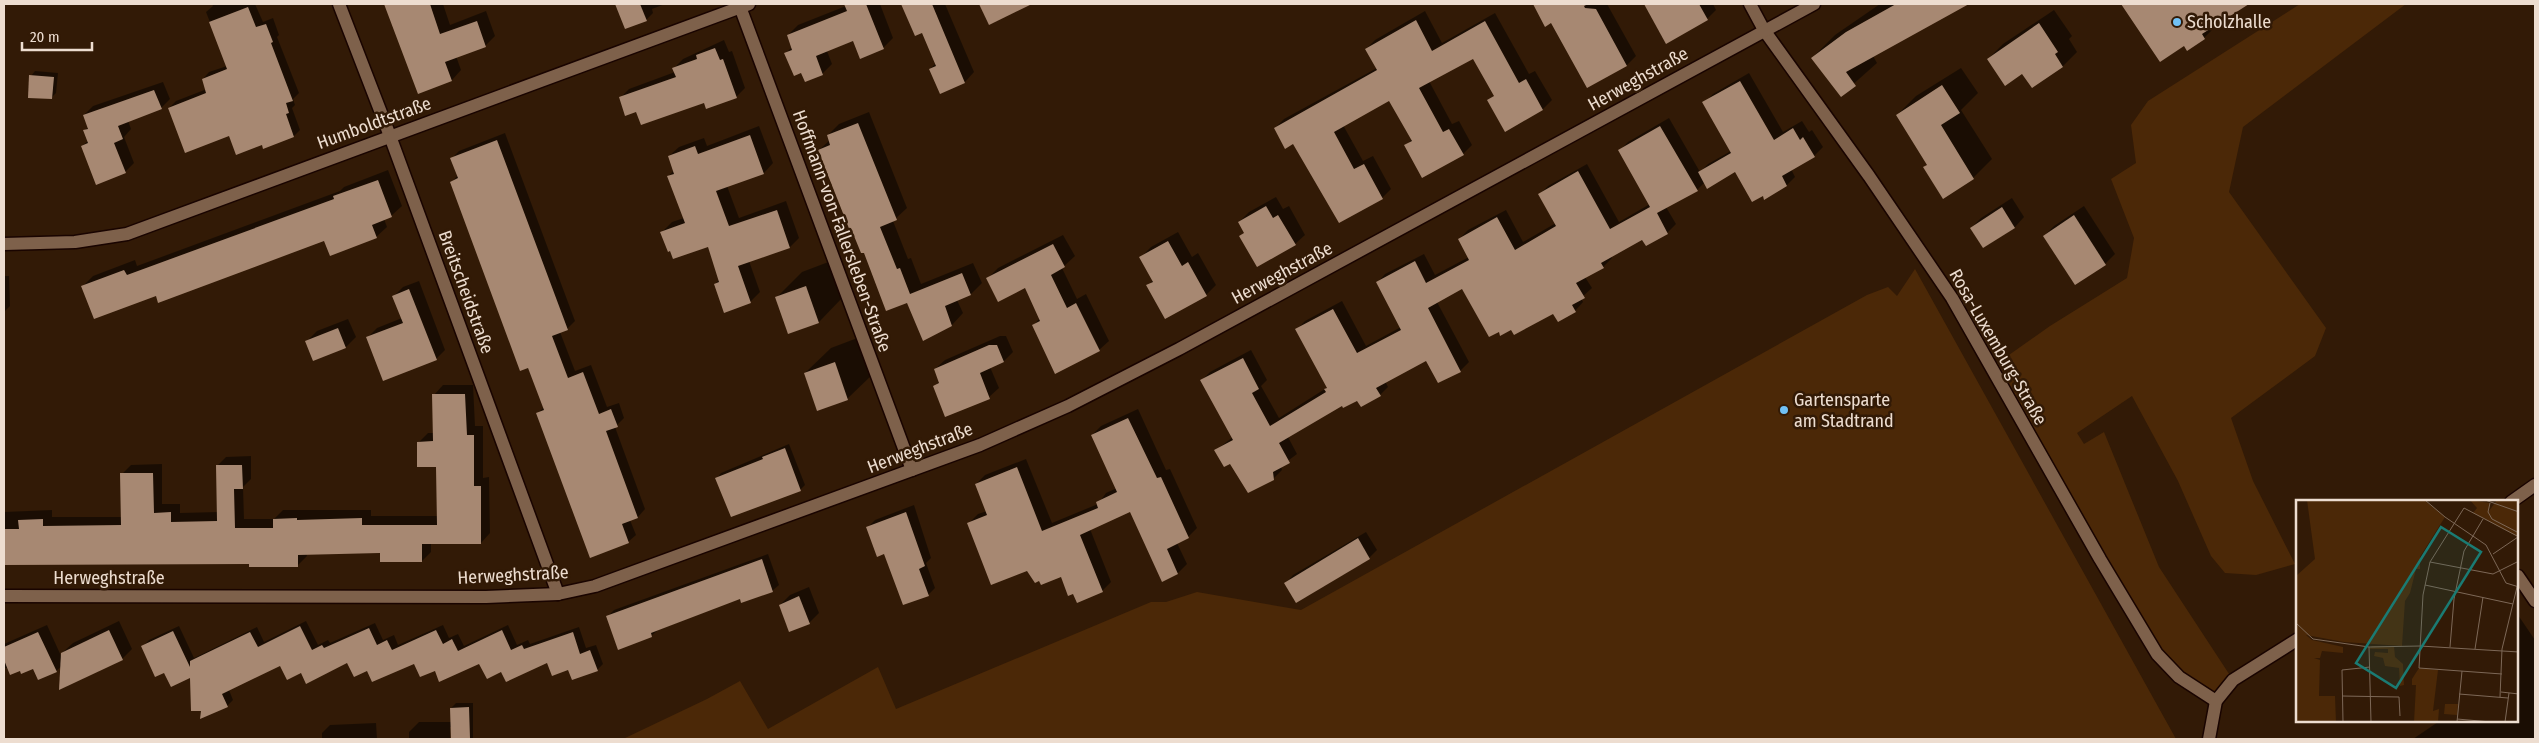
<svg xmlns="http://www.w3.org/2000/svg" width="2539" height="743" viewBox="0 0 2539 743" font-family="'Fira Sans Condensed',sans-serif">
  <rect width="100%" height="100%" fill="#321a06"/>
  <g fill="#4b2807">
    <polygon points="2300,4 2406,4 2243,127 2229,192 2326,328 2315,356 2231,418 2253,481 2295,564 2256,575 2225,573 2211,556 2178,481 2132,396 2077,433 2084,444 2104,432 2159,567 2233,680 2216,700 2158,653 1992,367 2050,326 2127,278 2134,238 2111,179 2136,163 2131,125 2148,101"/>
    <polygon points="1915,269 2176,739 623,739 707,699 740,681 768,729 878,667 896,709 1151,602 1166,602 1197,592 1301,610 1867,295 1888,287 1897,296"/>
  </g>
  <g fill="#0007">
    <polygon points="212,4 255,4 263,22 273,18 279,35 277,37 299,93 293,99 295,105 292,108 300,130 294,136 264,147 262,144 230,135 169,108 176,101 207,89 203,79 209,72 227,66 206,12 213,6"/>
    <polygon points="386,4 443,4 450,25 486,11 495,36 485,46 456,56 461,70 452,80 419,92"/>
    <polygon points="615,4 665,4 652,9 653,13 646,20 626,28"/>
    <polygon points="846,4 880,4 893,38 883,48 854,40 827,51 832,64 822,74 802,71 786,53 792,47 788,35 798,25 846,6"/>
    <polygon points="903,4 945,4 974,72 965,82 930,69 936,63 923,31 916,34"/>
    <polygon points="1540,4 1607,4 1636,56 1627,65 1588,87 1552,22 1536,8"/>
    <polygon points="1645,4 1713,4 1716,10 1707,19 1667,42"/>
    <polygon points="1880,4 1967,4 1873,56 1877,63 1841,95 1812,58 1835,35"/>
    <polygon points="2131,4 2246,4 2222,20 2204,38 2187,49 2184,45 2126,9"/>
    <polygon points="2054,10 2072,36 2069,39 2077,52 2063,66 2032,87 2022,72 1988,59 2003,44"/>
    <polygon points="1425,11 1442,43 1495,13 1529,74 1535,71 1552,100 1543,109 1506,130 1489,100 1495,95 1473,57 1429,81 1452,124 1459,121 1472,145 1463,154 1406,146 1412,139 1389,99 1343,125 1363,161 1373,156 1391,189 1382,198 1293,143 1275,128 1284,119 1377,68 1366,49 1375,40"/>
    <polygon points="724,40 729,52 732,51 745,88 736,97 707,107 705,102 637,111 620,98 629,89 675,72 674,68 683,59"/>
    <polygon points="1961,68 1978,93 1961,110 1992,159 1973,178 1943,197 1928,164 1897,115 1916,96"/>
    <polygon points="35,71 58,73 56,93 51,98 31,76"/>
    <polygon points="1749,73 1783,132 1802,121 1809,132 1812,130 1823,147 1814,156 1791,169 1795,177 1787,185 1763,194 1735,171 1705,182 1697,190 1666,207 1676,224 1667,233 1643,238 1611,256 1612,258 1603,267 1585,277 1592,288 1581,298 1583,302 1575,311 1553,313 1512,328 1463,287 1437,302 1469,362 1460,371 1439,382 1426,359 1385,381 1388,387 1380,395 1343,404 1288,437 1297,454 1281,466 1282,470 1273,479 1230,462 1216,450 1233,437 1202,380 1210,372 1251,350 1267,380 1261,386 1279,418 1328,387 1297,329 1305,321 1342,301 1366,346 1401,327 1377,283 1385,274 1424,254 1435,275 1469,257 1459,239 1468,230 1506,210 1523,242 1556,223 1540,194 1548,186 1587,164 1619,222 1650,204 1620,150 1628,142 1669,118 1700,172 1708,164 1731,151 1704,103 1713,94"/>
    <polygon points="163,82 170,99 161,108 128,121 131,129 124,137 134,163 125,172 82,146 89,140 85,130 89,127 84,115 93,106"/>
    <polygon points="869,112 907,208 893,221 908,259 911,258 921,284 973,263 982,283 971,294 957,300 963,313 952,325 923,339 908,301 864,251 819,150 830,140 828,135 839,124"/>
    <polygon points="759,126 773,163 764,173 727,186 739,218 786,201 799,238 790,247 749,261 760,292 750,302 715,284 720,279 709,246 662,232 672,222 684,218 668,177 674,170 669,156 679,147 704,138 707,146"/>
    <polygon points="505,133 575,321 567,329 560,332 575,371 591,365 607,407 619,403 624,418 615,427 645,509 638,517 630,520 636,535 628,542 537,414 544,407 452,182 458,175 452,158 459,151"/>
    <polygon points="388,170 402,206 391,216 384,219 387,227 376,237 325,239 157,294 83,286 93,276 135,260 137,266 340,191 344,187"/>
    <polygon points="1276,197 1283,209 1289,206 1305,235 1295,244 1245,232 1239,222 1249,212"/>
    <polygon points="2012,198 2024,217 2015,227 1984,247 1971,228 1981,218"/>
    <polygon points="2084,206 2115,254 2105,264 2044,236 2054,226"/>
    <polygon points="1178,232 1192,257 1198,253 1216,285 1206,295 1148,286 1153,280 1141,257 1151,247"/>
    <polygon points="1063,235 1075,256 1062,268 1077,299 1086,294 1109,341 1099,350 1033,326 1040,318 1025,287 988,278 998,268"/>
    <polygon points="831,261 844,296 819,322 789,333 776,298 802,272"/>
    <polygon points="4,276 9,276 10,306 4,312"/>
    <polygon points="419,281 445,350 436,359 368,337 377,328 402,318 394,296 403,287"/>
    <polygon points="348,319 356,337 346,347 314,359 307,341 317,331"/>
    <polygon points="1000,336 1006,336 1013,352 1004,361 990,367 999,388 989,397 946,415 935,386 940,381 935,369 945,360"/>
    <polygon points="860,337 873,374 847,399 805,373 831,348"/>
    <polygon points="443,385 473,385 475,426 483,426 483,478 489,477 490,533 481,543 431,543 431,552 422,561 382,552 306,553 307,556 297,566 250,563 4,564 4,512 52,510 52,517 122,517 122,474 131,465 162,464 162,504 180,504 180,513 218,512 217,466 226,457 251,456 251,479 243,487 244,519 274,519 283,510 371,510 371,516 438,516 437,466 419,442 428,433 434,433 434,395"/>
    <polygon points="1138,409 1166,470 1170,469 1197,528 1188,537 1177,543 1187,564 1178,573 1163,580 1131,510 1090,529 1111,582 1102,591 1074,592 1061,576 1028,569 969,523 978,514 987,511 976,484 985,475 1026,459 1052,523 1098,504 1106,493 1117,488 1092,435 1101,426"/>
    <polygon points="789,444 805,485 800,490 717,478 721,473"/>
    <polygon points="914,505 931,558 926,563 935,588 928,595 885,552 868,527 875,520"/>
    <polygon points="1366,532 1377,550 1369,558 1297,601 1286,583 1293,575"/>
    <polygon points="768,554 779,585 772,591 741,598 658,630 651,636 607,617 614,610"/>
    <polygon points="809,587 819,613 809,623 780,605 790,595"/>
    <polygon points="2518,615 2535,640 2535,739 2413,739 2438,722 2518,722"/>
    <polygon points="119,621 132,649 122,659 62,666 56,671 34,667 4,668 4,644 47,625 62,658 62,653 73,643"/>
    <polygon points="306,621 318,645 328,640 330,643 375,623 383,640 394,635 398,645 443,625 449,638 458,634 464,646 508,625 517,645 528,640 530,644 579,627 586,648 596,645 603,664 597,670 569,669 548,661 502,671 480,662 435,669 414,662 368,670 348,661 301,671 280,664 229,690 233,700 227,706 202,709 191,676 165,671 143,646 149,640 179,626 194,658 257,627 264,642"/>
    <polygon points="456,703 473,703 473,739 452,739 452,727 450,727 450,739 409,739 409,732 419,722 452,722 451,708"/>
    <polygon points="376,723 377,739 322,739 322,733 330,725"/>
  </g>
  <g fill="#a78872">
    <polygon points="384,4 430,4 440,34 477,21 486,47 445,62 452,81 418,94"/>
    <polygon points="615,4 640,4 647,21 625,29"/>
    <polygon points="844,4 866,4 884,49 860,59 853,41 816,56 823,75 805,82 801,73 794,76 784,53 792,50 787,35 847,11"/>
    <polygon points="901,4 932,4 965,83 940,94 929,69 936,66 922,33 915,36"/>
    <polygon points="979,4 1032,4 989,25"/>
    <polygon points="1533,4 1588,4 1584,6 1585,8 1596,9 1627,66 1587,88 1551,23 1545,27"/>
    <polygon points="1644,4 1699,4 1708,20 1666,44"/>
    <polygon points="1896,4 1969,4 1846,72 1856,86 1841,97 1811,58 1846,32"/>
    <polygon points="2121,4 2249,4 2202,34 2205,39 2187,51 2184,46 2160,62"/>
    <polygon points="248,7 256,27 266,24 273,42 271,43 293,101 286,103 289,113 286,114 294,137 263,149 262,145 236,155 229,136 185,153 168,108 206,93 202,79 227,69 209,22"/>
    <polygon points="1416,20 1432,51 1485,21 1519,83 1526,79 1543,110 1505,132 1487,100 1494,96 1473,59 1419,88 1443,132 1449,129 1464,155 1422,178 1404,145 1412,141 1389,101 1334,132 1354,169 1364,164 1383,199 1339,223 1293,144 1285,149 1274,128 1377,70 1365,49"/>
    <polygon points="2039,23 2058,52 2055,54 2063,67 2032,88 2022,74 2005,86 1987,59"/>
    <polygon points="715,48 720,60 723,59 737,98 706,109 704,103 641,125 636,112 625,116 619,97 676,77 672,68 697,59 696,55"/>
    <polygon points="29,75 54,77 52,99 28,98"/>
    <polygon points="1740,81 1774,140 1793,128 1800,140 1803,137 1815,157 1782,176 1787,186 1764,200 1763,196 1752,202 1735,172 1707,189 1698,172 1731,153 1702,102"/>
    <polygon points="1942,85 1960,113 1941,125 1974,179 1943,199 1923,167 1927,165 1896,115"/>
    <polygon points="154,90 162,109 118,126 123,139 114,143 126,173 96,185 81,146 88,143 83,130 88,129 83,115"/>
    <polygon points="858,123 897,220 880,227 897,269 900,268 910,294 962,273 971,295 945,306 952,326 923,341 907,303 886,311 864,253 861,253 852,231 850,231 818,150 830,145 827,135"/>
    <polygon points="1660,126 1698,191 1657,213 1668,234 1646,246 1642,240 1601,263 1604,268 1576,283 1585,298 1572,305 1576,312 1558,322 1553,314 1514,335 1511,330 1500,336 1499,332 1489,337 1462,289 1428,308 1461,372 1438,383 1426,361 1376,388 1381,396 1361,407 1357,401 1343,408 1342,406 1279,443 1290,463 1273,472 1274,480 1248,493 1230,464 1224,467 1214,450 1233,440 1200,380 1243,358 1259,389 1252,393 1270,426 1326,392 1324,389 1327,388 1295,329 1333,309 1357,353 1401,330 1376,282 1415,261 1426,283 1469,260 1458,239 1497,217 1515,250 1556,226 1538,194 1578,171 1610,229 1650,207 1618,150"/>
    <polygon points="750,135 764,174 716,191 729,226 777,210 790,248 738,266 751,303 724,313 714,284 719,282 708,247 673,259 670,251 668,252 660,232 685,223 667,176 674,174 668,156 695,146 698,154"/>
    <polygon points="497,140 568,330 552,336 568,378 583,372 599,414 611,409 618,427 606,431 638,518 622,524 629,543 590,558 536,413 544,410 528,368 520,371 450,182 458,178 450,158"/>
    <polygon points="378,180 392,217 372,225 377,238 330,256 324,241 158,303 156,296 94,319 81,286 124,270 127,275 334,199 333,196"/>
    <polygon points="1266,206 1273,218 1278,215 1296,245 1257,267 1239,236 1244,233 1238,222"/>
    <polygon points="2002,207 2015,228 1983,248 1970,228"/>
    <polygon points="2074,215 2106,265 2075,285 2043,236"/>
    <polygon points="1168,241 1182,266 1188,262 1207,296 1165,319 1146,285 1153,282 1139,257"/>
    <polygon points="1053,244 1065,267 1051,275 1067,308 1076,303 1100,351 1055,374 1032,325 1040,321 1025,288 998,302 986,278"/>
    <polygon points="806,286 819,323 788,334 775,297"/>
    <polygon points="409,289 437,360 383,381 366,337 403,323 392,296"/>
    <polygon points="338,328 346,348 313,361 305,341"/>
    <polygon points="989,345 997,345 1004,362 980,373 990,399 945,417 933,386 939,383 934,369"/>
    <polygon points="835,362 848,400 817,411 804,373"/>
    <polygon points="432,394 465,394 467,435 474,435 474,486 481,486 481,544 422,544 422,562 380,562 380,553 298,555 298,567 249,567 249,564 4,565 4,529 19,529 18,520 43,519 43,526 121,525 120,473 153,473 154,513 171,512 171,522 217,521 216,465 242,465 243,489 234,489 235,528 273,528 273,519 297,518 297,520 362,518 362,525 437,525 436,467 417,467 417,442 433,441"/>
    <polygon points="1128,418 1157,478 1161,477 1189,538 1167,549 1178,574 1162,582 1130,512 1080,535 1103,592 1077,603 1073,594 1068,596 1061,577 1041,585 1039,581 1035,583 1027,571 991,585 967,523 987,515 975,484 1017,467 1042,531 1098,508 1096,502 1117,492 1091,435"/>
    <polygon points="785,448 801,491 731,517 715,478 763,459 762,457"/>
    <polygon points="906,512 925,566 919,569 929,596 903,605 884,554 877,557 866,527"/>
    <polygon points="1358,538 1370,559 1296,603 1284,583"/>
    <polygon points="762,559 773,592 741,603 740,599 651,633 652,637 618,650 606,616"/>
    <polygon points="799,596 810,624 789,632 779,605"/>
    <polygon points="300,626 312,650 322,645 324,648 369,628 377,645 387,640 392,650 436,630 443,644 452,639 458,651 502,630 511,650 522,645 524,649 573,632 580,654 590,650 598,671 572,680 568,670 552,676 547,663 506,682 501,672 487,679 479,664 439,682 435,671 420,677 414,664 372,682 367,671 354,677 347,663 306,684 301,673 287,680 280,666 222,694 228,707 200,719 201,711 191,711 190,678 171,687 164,673 155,677 141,646 173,631 190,667 190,661 250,632 258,647"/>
    <polygon points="109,630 123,660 59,690 61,653"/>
    <polygon points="38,632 57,672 38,680 33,669 21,674 20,671 10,675 4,660 4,647"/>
    <polygon points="469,707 470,739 451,739 450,708"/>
  </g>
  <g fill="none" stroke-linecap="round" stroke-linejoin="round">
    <defs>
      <g id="street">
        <polyline points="339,4 390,136 558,594"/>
        <polyline points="739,4 912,470"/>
        <polyline points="1750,4 1764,30 1869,176 1952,298 2100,559 2157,654 2179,677 2216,701"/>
        <polyline points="4,244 75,242 127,234 749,4"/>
        <polyline points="2511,502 2535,485"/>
        <polyline points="2518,576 2535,601"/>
        <polyline points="4,596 486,597 558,594 595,586 980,445 1068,406 1179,349 1814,4"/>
        <polyline points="2209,739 2216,701 2233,680 2298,639"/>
      </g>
    </defs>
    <use href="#street" stroke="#190400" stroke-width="15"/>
    <use href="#street" stroke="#7e614b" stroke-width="12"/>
  </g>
  <g fill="#71c1f5" stroke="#321a06" stroke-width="2">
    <circle cx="2177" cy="22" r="5"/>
    <circle cx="1784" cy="410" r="5"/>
  </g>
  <g text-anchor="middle" stroke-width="5" stroke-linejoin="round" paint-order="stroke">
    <g font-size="18" fill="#edddd0" stroke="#321a06" text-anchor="start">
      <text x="2187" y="28">Scholzhalle</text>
      <text x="1794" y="406">Gartensparte<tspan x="1794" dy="21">am Stadtrand</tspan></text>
    </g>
    <g font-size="18" fill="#edddd0" stroke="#321a06">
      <text transform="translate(1638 79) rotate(-29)" y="6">Herweghstraße</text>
      <text transform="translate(374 123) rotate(-20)" y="6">Humboldtstraße</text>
      <text transform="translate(842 231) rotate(70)" y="6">Hoffmann-von-Fallersleben-Straße</text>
      <text transform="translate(1282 273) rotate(-28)" y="6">Herweghstraße</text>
      <text transform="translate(466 292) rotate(70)" y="6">Breitscheidstraße</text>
      <text transform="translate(1998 347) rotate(60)" y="6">Rosa-Luxemburg-Straße</text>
      <text transform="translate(920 448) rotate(-21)" y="6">Herweghstraße</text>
      <text transform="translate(513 575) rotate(-3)" y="6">Herweghstraße</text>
      <text x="109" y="584">Herweghstraße</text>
    </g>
  </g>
  <g transform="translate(2296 500)">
    <rect width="222" height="222" fill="#321a06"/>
    <path d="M11,0H128L149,17L124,57V69H120L114,93L109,101L106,146L48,142L10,135L16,140L47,147V153L26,151L24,158H18L24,160L23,196H39L40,222H0V76L19,59ZM174,0L194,3L193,11L201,0H222V37L177,13L181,8ZM76,146H98L99,157L107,164L108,185L104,186L103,168L89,166L87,158L78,156L79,152L92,153V149H73ZM123,168L142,170L137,211L143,209L142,222H118L120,185H116V179ZM149,204H162L161,215L148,214Z" fill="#4b2807"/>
    <path fill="none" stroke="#7d6857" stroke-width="1" d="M129,0L149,17L190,45L210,83L223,87M189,0L223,12M194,3L192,12L196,19L223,33M197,54L222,37M134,62L197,74L223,61M129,85L217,104M0,123L17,139L73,147M73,147L124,146L223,152M73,147L75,222M154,147L158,99L168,51L187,19M179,149L187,97M206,174L123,168L127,95L134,62L168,8L223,37M205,192L223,194M163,194L212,198M46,196L103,197L104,216M204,197L206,149L221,87M161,219L195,222M47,222L46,170L74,167M161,222L166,171M209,222L213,193"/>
    <path fill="#1a7b73" fill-opacity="0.15" stroke="#1a7b73" stroke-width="2.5" d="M145,27L185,52L100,188L60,163Z"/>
    <rect width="222" height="222" fill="none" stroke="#edddd0" stroke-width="2.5"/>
  </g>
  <rect width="2539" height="743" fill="none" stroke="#edddd0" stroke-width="10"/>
  <path d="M22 42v8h70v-8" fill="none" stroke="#edddd0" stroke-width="2.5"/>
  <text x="30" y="42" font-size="15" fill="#edddd0" stroke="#321a06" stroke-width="4" paint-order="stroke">20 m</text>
</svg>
